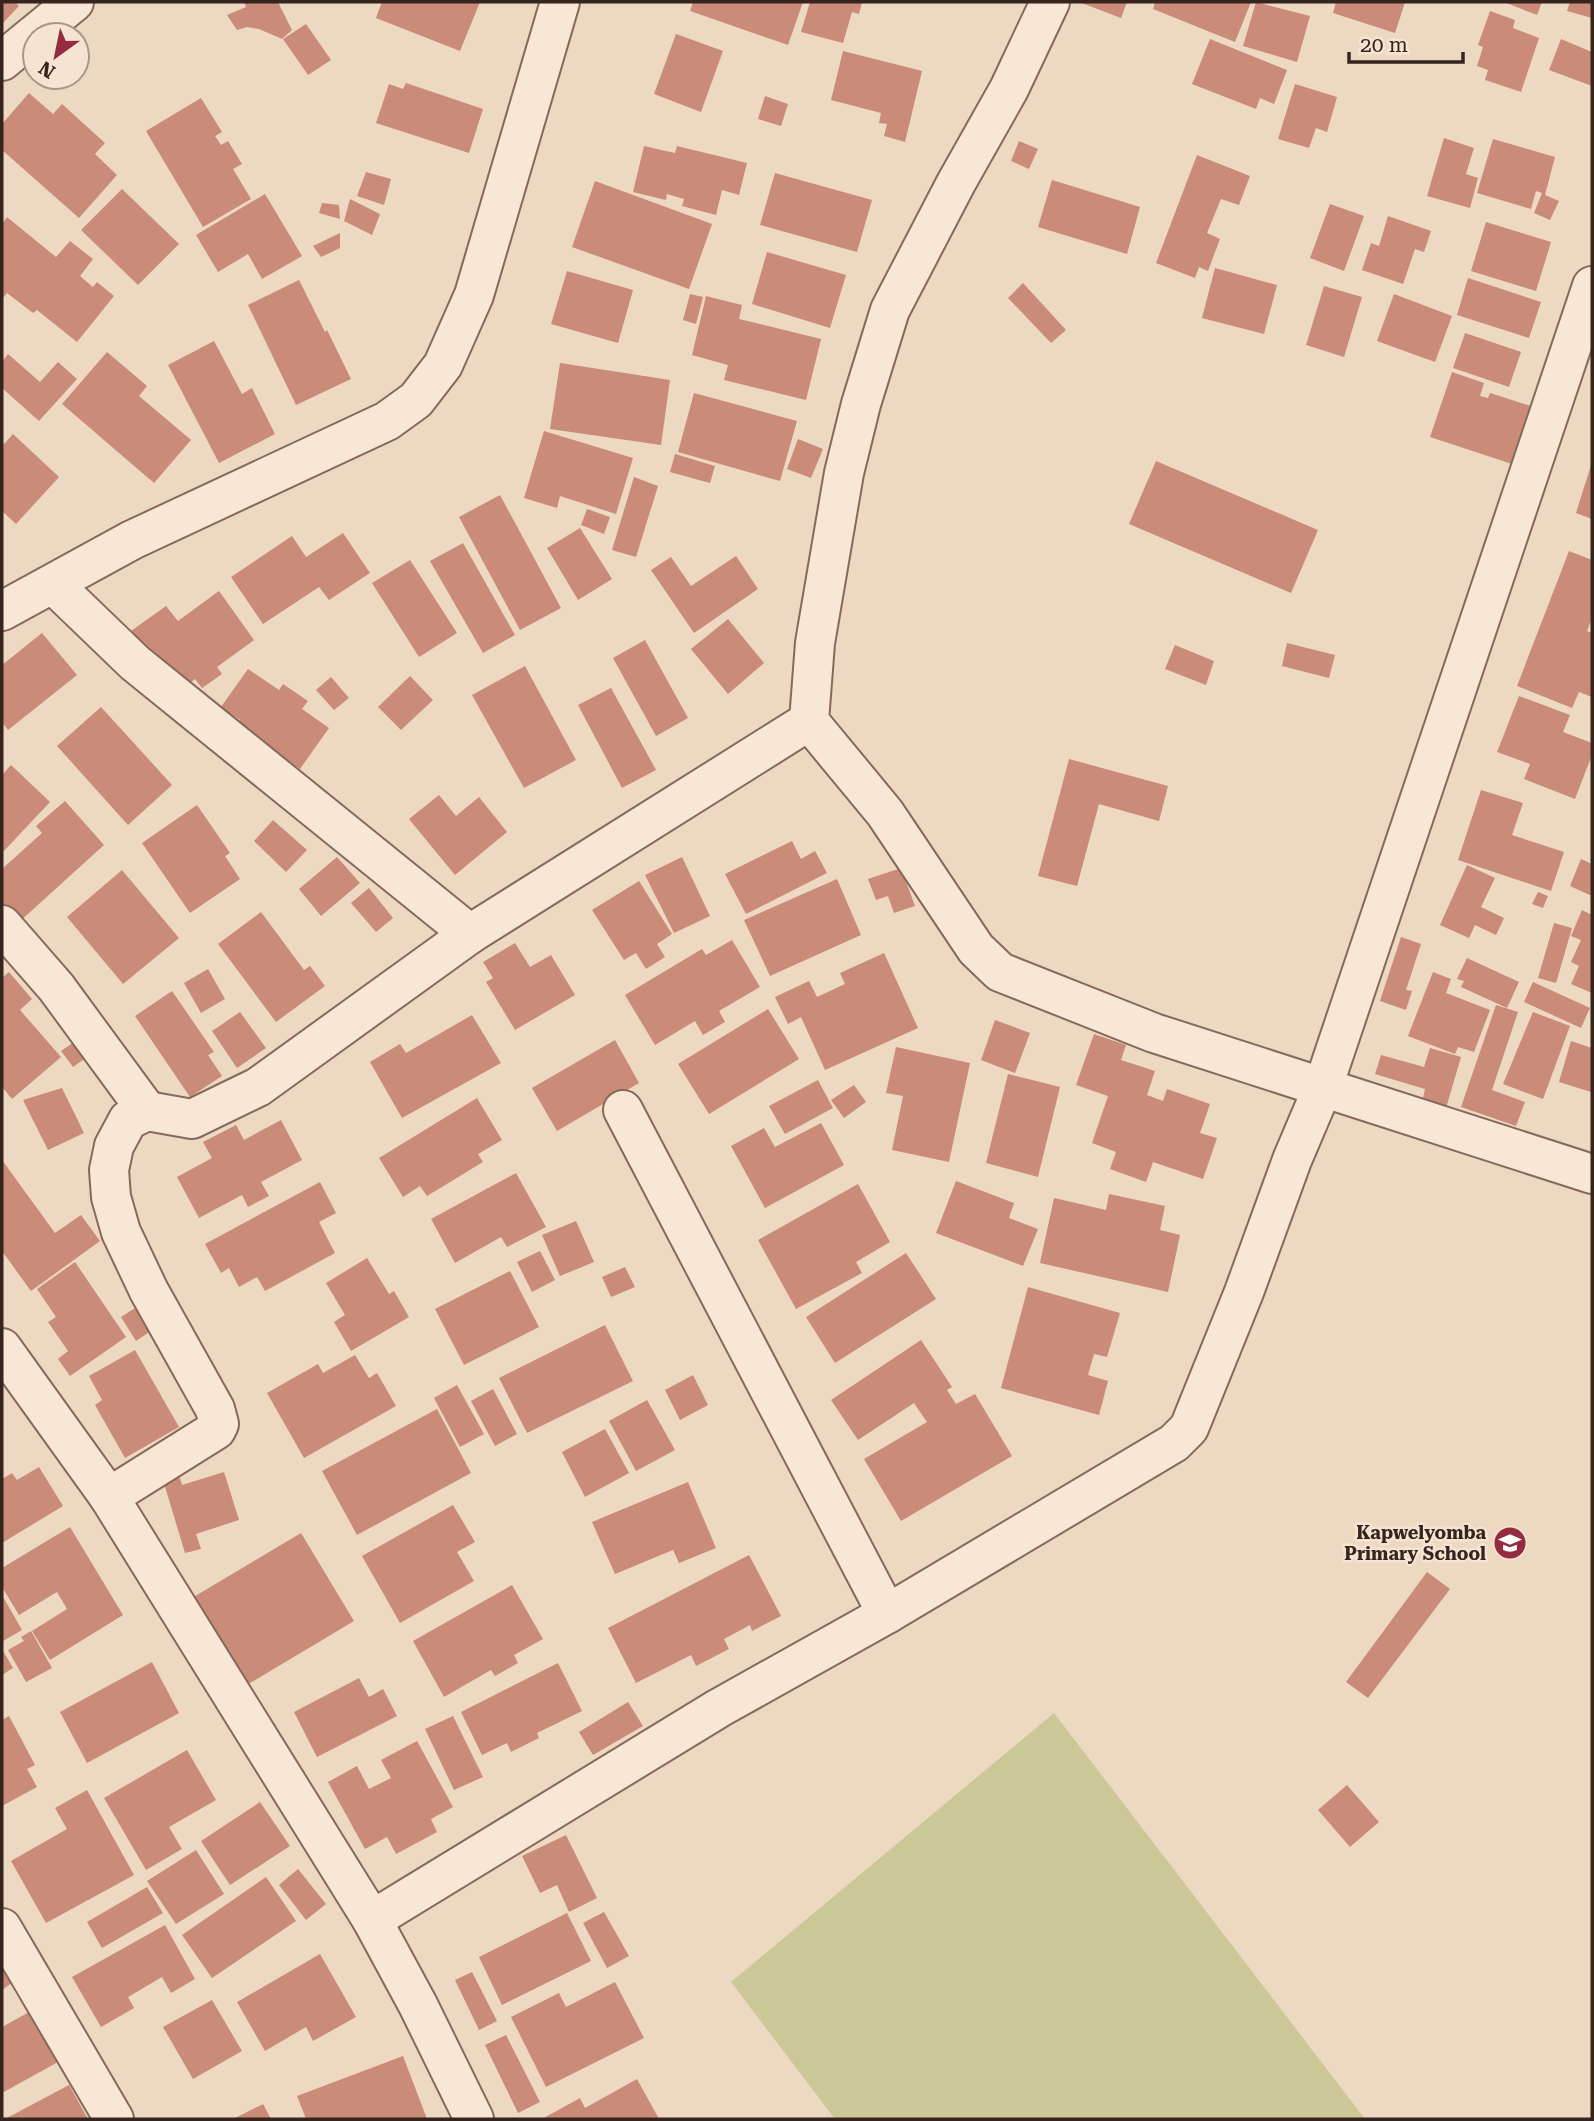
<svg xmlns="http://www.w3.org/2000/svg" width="1594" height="2121" viewBox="0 0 1594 2121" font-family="'Roboto Serif',serif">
  <rect width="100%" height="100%" fill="#edd8c2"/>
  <polygon fill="#cbc796" points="1054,1713 1365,2119 835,2119 731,1982"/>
  <g fill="#ca8b79">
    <polygon points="2,2 15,2 19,6 2,24"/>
    <polygon points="244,2 278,2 292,30 282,39 259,29 247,27 237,30 227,15 246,7"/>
    <polygon points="382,2 480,2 460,51 376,18"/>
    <polygon points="693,2 803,2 788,45 690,11"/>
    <polygon points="810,2 862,2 859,14 852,12 843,43 801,32"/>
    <polygon points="1079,2 1127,2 1121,18"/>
    <polygon points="1155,2 1251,2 1235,42 1153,9"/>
    <polygon points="1256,2 1310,16 1297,62 1243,46"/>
    <polygon points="1336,2 1405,2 1395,33 1333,13"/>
    <polygon points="1504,2 1542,2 1537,15"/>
    <polygon points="1570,2 1592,2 1592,18 1567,11"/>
    <polygon points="1490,11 1515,20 1513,28 1539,38 1521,92 1485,80 1488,70 1477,66 1483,47 1478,45"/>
    <polygon points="306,24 331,60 308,75 283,39"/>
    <polygon points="676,34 723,51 701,112 654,94"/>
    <polygon points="1210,39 1287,70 1274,104 1260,98 1256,109 1192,84"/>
    <polygon points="1561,39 1592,52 1592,86 1549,70"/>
    <polygon points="843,51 922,71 905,142 884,136 887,124 879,123 881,113 831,100"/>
    <polygon points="406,83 483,109 469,153 376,123 389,84 403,89"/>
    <polygon points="1295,84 1337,97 1327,132 1316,128 1309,148 1278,139"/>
    <polygon points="29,93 53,114 62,104 105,143 95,154 117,175 79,218 2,150 2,124"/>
    <polygon points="765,96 788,104 781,126 758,119"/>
    <polygon points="201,98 222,132 215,136 221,145 228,141 242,164 233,169 251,199 203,227 146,131"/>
    <polygon points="1444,138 1474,148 1466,174 1478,178 1470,208 1427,196"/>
    <polygon points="1493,139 1555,157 1545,195 1559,201 1550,220 1534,213 1542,193 1536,191 1531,209 1477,193"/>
    <polygon points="1019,141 1038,149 1029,169 1011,161"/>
    <polygon points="644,146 675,153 677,146 747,163 739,195 722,190 716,215 682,206 684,199 667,194 666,200 633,192"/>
    <polygon points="1197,155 1250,176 1239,205 1221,199 1207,233 1220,239 1208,271 1199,267 1195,278 1156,263"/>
    <polygon points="366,172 391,179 384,205 357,196"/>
    <polygon points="775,173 872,200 857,252 760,225"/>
    <polygon points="1052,180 1140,207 1127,254 1038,227"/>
    <polygon points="595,181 712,224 689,289 572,247"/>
    <polygon points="122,189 179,244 138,285 81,230"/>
    <polygon points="265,194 302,256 262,279 248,254 218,272 196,235"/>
    <polygon points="350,199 380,214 372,235 344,221"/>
    <polygon points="322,203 339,205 340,219 319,213"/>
    <polygon points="1330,204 1364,216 1344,271 1310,258"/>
    <polygon points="1388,216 1431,231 1424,252 1415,249 1403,284 1362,270 1371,243 1379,246"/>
    <polygon points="7,217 56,257 70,241 93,259 80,276 93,287 97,282 114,296 77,342 37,310 33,313 7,293 2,299 2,224"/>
    <polygon points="1486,222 1551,242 1536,291 1471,271"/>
    <polygon points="340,233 340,248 321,257 313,246"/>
    <polygon points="767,252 846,275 830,328 752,304"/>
    <polygon points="1215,268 1277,285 1264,334 1202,318"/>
    <polygon points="567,271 633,290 618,343 551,324"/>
    <polygon points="1468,278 1541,302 1529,338 1457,315"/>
    <polygon points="299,280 325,332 327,330 351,379 296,405 248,305"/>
    <polygon points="1023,283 1066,330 1051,343 1008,298"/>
    <polygon points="1324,286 1362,297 1344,357 1306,345"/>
    <polygon points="690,294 703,297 696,324 683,320"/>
    <polygon points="1394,294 1452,316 1435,362 1377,341"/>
    <polygon points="706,296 742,305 739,319 821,339 806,400 724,380 728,365 692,355"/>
    <polygon points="1465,333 1521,352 1509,387 1453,368"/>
    <polygon points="214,341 242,394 252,388 275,434 219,463 168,365"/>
    <polygon points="107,352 147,386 139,396 191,440 154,483 62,404"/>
    <polygon points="8,354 40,382 58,362 77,379 39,421 2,388 2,362"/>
    <polygon points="560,363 670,380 661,445 550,429"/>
    <polygon points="1452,372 1484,383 1480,396 1488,398 1490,393 1531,406 1512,464 1430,437"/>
    <polygon points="694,393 797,421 780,481 678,452"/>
    <polygon points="544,431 633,458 616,514 560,496 557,508 524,498"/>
    <polygon points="13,434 59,477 16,524 2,511 2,446"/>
    <polygon points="798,439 823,449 811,478 787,469"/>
    <polygon points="675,454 715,466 710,483 670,472"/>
    <polygon points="1156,461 1318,530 1291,593 1129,524"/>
    <polygon points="1592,462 1592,519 1576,513"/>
    <polygon points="634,477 658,486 636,557 612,550"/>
    <polygon points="500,495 561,608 520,630 459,517"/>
    <polygon points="587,509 610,517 604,534 581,525"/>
    <polygon points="580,528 612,579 578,600 547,548"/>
    <polygon points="343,533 370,573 329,600 319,587 263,624 231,577 292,536 306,557"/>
    <polygon points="463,543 515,635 483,653 430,561"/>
    <polygon points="1569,551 1592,560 1592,618 1587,631 1592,633 1592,697 1579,692 1572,708 1517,686"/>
    <polygon points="736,556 758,589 694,633 651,570 671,557 691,586"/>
    <polygon points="410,560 457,633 419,657 372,583"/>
    <polygon points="219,591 254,640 217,667 222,674 202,688 195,679 177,693 131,631 166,606 178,621"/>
    <polygon points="728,619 764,663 728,694 691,649"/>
    <polygon points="42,633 77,675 8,730 2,722 2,665"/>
    <polygon points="645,640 688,718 656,736 613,658"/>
    <polygon points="1287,643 1335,655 1329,678 1282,666"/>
    <polygon points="1175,645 1214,661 1206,685 1165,669"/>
    <polygon points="525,666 576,760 524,788 472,695"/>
    <polygon points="248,669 279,690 283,684 308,701 302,709 329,728 300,769 236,725 240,720 221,707"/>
    <polygon points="410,676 433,700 401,730 378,707"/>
    <polygon points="331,677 349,698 334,710 316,690"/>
    <polygon points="611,688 656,770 622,788 578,705"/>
    <polygon points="1519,696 1570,715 1563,732 1592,743 1592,755 1575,799 1524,779 1530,764 1497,752"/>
    <polygon points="101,707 172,785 128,825 57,746"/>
    <polygon points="1069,759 1168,786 1159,821 1099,804 1077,886 1038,876"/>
    <polygon points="11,765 50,802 2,853 2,775"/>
    <polygon points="1481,790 1523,803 1512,835 1564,852 1551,891 1458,860"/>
    <polygon points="439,795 456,816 479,797 507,832 455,875 409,819"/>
    <polygon points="65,801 104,845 18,923 2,906 2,869 42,833 36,826"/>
    <polygon points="197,805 230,853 225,856 240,879 190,913 142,843"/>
    <polygon points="273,820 307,850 286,872 254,841"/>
    <polygon points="792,841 801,859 815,851 827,873 746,914 725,874"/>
    <polygon points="337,857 360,883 321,916 299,889"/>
    <polygon points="682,857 710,916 674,933 645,875"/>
    <polygon points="1581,859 1592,864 1592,896 1570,886"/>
    <polygon points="1467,865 1495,878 1481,907 1504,918 1496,935 1475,925 1469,938 1440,925"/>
    <polygon points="901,868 915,906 894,913 888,896 876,900 868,879"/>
    <polygon points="122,870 179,938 123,984 67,917"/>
    <polygon points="837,879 861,935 770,976 744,920"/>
    <polygon points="639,881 672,934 657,944 665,957 646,969 636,953 624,960 592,910"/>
    <polygon points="369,888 393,918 376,932 351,903"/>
    <polygon points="1538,892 1548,896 1543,908 1532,904"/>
    <polygon points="1582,910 1592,915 1592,993 1571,984 1579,966 1571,962 1581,940 1571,936"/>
    <polygon points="261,912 304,970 310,966 325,986 276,1022 218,944"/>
    <polygon points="1554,923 1572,928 1556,983 1538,978"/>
    <polygon points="1401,937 1421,944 1406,990 1412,991 1406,1010 1380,1001"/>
    <polygon points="732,940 760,987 719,1011 725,1022 703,1035 695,1021 655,1045 625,995 702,949 706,955"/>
    <polygon points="515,943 530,967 551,955 575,995 515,1030 486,982 493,978 483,962"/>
    <polygon points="884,953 918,1028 825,1070 801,1017 788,1024 775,997 809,981 817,997 845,984 840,973"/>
    <polygon points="1467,958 1519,982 1507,1008 1461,987 1464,981 1457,979"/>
    <polygon points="208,969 225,999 201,1013 184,983"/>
    <polygon points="9,972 32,999 20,1010 61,1057 12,1099 2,1087 2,978"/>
    <polygon points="1433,972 1451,979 1446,993 1490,1010 1474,1052 1458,1047 1455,1054 1408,1036"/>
    <polygon points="1533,982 1590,1008 1581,1028 1524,1002"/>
    <polygon points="172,991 214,1052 208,1055 222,1076 190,1097 135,1016"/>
    <polygon points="1496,1005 1518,1012 1492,1090 1525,1102 1516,1126 1461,1107"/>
    <polygon points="768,1009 799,1059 709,1114 678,1064"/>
    <polygon points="240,1012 266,1048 237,1068 212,1031"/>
    <polygon points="1533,1012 1570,1026 1543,1099 1503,1084"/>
    <polygon points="472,1015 501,1063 402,1118 370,1062 400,1044 406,1053"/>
    <polygon points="995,1020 1030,1033 1015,1073 981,1060"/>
    <polygon points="1094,1034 1126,1045 1121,1060 1155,1071 1147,1095 1163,1101 1167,1089 1210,1104 1200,1133 1217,1138 1203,1179 1153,1162 1146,1182 1110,1169 1116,1152 1092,1143 1108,1096 1076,1085"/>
    <polygon points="83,1036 94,1052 73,1067 61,1051"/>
    <polygon points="615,1040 639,1083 557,1131 532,1088"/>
    <polygon points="1571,1041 1592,1048 1591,1092 1559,1082"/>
    <polygon points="896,1047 970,1063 949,1162 892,1150 903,1096 886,1093"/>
    <polygon points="1430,1048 1461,1057 1446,1108 1423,1098 1425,1089 1375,1074 1381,1055 1424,1067"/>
    <polygon points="1008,1074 1060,1087 1038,1177 986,1163"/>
    <polygon points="818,1080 833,1108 785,1134 769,1106"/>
    <polygon points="854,1085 866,1102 844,1118 831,1100"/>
    <polygon points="62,1088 84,1133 48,1150 23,1100"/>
    <polygon points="477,1098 502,1140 478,1154 483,1162 427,1196 420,1186 403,1197 379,1158"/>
    <polygon points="281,1120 302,1160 261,1182 269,1196 248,1207 242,1195 199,1218 177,1177 212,1158 203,1142 236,1125 244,1140"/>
    <polygon points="821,1123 844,1165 765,1208 731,1146 764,1128 775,1147"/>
    <polygon points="2,1160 55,1233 81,1215 100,1241 31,1291 2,1251"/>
    <polygon points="516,1173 546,1227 507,1247 501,1237 455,1263 431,1219"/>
    <polygon points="956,1181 1014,1203 1009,1218 1038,1229 1023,1266 936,1233"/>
    <polygon points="320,1182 336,1213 319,1222 335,1253 265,1291 257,1277 239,1287 229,1268 221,1273 205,1244"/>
    <polygon points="858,1184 890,1242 856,1262 862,1273 796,1309 758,1240"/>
    <polygon points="1109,1194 1165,1206 1160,1230 1180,1235 1168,1292 1040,1263 1054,1198 1106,1210"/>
    <polygon points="576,1221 594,1262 560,1276 542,1235"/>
    <polygon points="540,1251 555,1280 532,1292 517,1262"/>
    <polygon points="906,1253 936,1299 835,1363 806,1317"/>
    <polygon points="367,1258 389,1294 394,1291 409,1317 351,1351 334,1322 345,1315 326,1283"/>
    <polygon points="75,1262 126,1337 70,1376 58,1359 68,1351 48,1322 56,1317 37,1289"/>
    <polygon points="625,1267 635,1287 611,1297 602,1277"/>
    <polygon points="510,1271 539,1327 464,1365 435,1309"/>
    <polygon points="1028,1287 1120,1313 1107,1357 1094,1354 1088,1375 1108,1381 1099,1415 1001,1388"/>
    <polygon points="140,1305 155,1328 136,1341 121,1317"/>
    <polygon points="605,1325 633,1381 527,1433 499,1378"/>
    <polygon points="921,1340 952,1387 947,1390 956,1404 975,1394 1012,1456 901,1521 864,1459 927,1422 914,1403 858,1440 831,1400"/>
    <polygon points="135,1350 179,1427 125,1458 95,1405 102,1400 89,1376"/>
    <polygon points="355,1355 369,1378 377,1373 396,1406 304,1458 267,1393 318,1364 323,1373"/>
    <polygon points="693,1375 708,1405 680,1420 665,1390"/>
    <polygon points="457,1385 484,1434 460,1447 434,1398"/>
    <polygon points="493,1389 517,1434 495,1446 471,1401"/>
    <polygon points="647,1400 675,1450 636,1471 609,1421"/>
    <polygon points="437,1409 471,1473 357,1535 322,1471"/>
    <polygon points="605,1429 629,1473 585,1497 562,1452"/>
    <polygon points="39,1467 63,1506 2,1543 2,1479 12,1473 17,1480"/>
    <polygon points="224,1472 239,1520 196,1534 201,1549 185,1553 163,1480 179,1475 182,1485"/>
    <polygon points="688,1482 716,1548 679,1563 673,1550 615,1574 592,1522"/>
    <polygon points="453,1505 475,1542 457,1552 474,1581 400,1623 362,1556"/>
    <polygon points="70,1527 123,1615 50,1660 32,1631 67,1609 57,1592 19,1615 2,1587 2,1568"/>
    <polygon points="301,1533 354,1621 245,1686 192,1598"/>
    <polygon points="749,1555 781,1616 752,1631 750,1625 724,1639 729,1649 696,1666 691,1655 636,1683 608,1628"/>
    <polygon points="1427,1572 1450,1589 1368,1698 1346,1682"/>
    <polygon points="512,1585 543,1639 514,1655 518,1663 495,1676 491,1670 444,1697 413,1641"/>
    <polygon points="2,1595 22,1630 3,1641 2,1638"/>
    <polygon points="31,1631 52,1668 26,1682 8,1650 24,1641 21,1637"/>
    <polygon points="2,1649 13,1668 2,1675"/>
    <polygon points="152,1662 179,1713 87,1763 60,1712"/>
    <polygon points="558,1663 582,1711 537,1733 539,1738 511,1752 507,1743 482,1755 461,1712"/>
    <polygon points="359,1678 369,1697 383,1689 397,1716 317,1757 294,1712"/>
    <polygon points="628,1702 643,1726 593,1755 579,1732"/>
    <polygon points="9,1716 35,1765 27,1769 37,1787 2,1806 2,1720"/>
    <polygon points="453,1716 483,1777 454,1790 425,1729"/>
    <polygon points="417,1741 453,1807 431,1819 437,1832 396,1854 387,1837 365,1849 328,1782 357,1766 369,1789 391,1778 381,1760"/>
    <polygon points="187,1750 216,1800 169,1827 182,1849 146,1870 104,1798"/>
    <polygon points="1347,1785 1379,1822 1350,1847 1318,1810"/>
    <polygon points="87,1790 134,1875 46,1923 11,1861 67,1829 55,1808"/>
    <polygon points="260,1802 290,1846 230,1885 201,1841"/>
    <polygon points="566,1835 597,1898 569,1912 557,1885 540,1893 522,1856"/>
    <polygon points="196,1850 224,1894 176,1924 147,1881"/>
    <polygon points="298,1869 326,1904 306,1920 279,1885"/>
    <polygon points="266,1877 296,1921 212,1978 182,1935"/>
    <polygon points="147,1887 163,1913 102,1948 87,1922"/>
    <polygon points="604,1912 629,1956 607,1968 583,1923"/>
    <polygon points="567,1913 591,1961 502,2005 479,1957"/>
    <polygon points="165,1925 195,1979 171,1993 162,1977 128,1997 134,2008 101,2027 72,1977"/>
    <polygon points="320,1954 356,2017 313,2041 306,2027 265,2051 237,2002"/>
    <polygon points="2,1965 13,1982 2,1990"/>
    <polygon points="472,1972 497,2021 479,2030 455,1980"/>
    <polygon points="615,1982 644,2038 546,2087 511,2017 559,1993 566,2007"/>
    <polygon points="212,2000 242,2051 193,2079 163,2027"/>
    <polygon points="31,2011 58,2062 2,2093 2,2027"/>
    <polygon points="506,2035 540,2102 518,2113 485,2045"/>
    <polygon points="403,2056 427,2119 306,2119 297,2096"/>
    <polygon points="637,2079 659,2119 542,2119 580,2098 585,2108"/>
    <polygon points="69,2085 88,2119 5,2119"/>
    <polygon points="263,2104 271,2119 233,2119"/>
  </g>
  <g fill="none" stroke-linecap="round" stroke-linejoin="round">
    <defs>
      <g id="minor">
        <polyline points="1050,2 1009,89 956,183 890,310 861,404 844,473 815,643 809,721 885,813 976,949 1000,972 1154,1033 1592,1174"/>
        <polyline points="2,61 74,2"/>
        <polyline points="53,584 135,663 470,934"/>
        <polyline points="2,611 132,540 387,421 416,400 443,365 474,295 560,2"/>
        <polyline points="2,925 56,987 147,1111"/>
        <polyline points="623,1110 887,1614"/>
        <polyline points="2,1348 109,1497 372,1920 418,2005 474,2119"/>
        <polyline points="109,1497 216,1430 219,1424 215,1409 149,1291 121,1232 111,1197 109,1170 114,1146 128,1120 147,1111 192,1119 258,1087 470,934 809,721"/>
        <polyline points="372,1920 719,1708 887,1614 1174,1443 1189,1428 1244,1292 1292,1160 1323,1087 1592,286"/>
        <polyline points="2,1928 114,2119"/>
      </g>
    </defs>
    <use href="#minor" stroke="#86695a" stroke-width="42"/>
    <use href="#minor" stroke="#f8e7d5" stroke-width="38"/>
  </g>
  <defs>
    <symbol id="school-disc" viewBox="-11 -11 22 22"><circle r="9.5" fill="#942b40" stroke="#f5e4d1"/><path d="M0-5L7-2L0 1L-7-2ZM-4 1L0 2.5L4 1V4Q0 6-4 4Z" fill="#fff"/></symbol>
  </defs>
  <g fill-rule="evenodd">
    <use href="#school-disc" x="1491" y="1524" width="38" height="38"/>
  </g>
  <g text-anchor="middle" stroke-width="5" stroke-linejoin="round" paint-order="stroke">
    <g font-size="18" font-weight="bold" fill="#36251e" stroke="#f5e4d1" text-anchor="end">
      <text x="1486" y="1539">Kapwelyomba<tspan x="1486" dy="21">Primary School</tspan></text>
    </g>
  </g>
  <rect width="1594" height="2121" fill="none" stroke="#36251e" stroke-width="7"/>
  <g transform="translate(56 56) rotate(213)"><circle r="33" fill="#f5e4d1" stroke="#a99889" stroke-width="2"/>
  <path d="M0-5L12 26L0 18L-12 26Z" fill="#942b40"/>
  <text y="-10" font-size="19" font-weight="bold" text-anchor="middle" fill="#36251e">N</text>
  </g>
  <path d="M1349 52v10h114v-10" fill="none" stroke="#36251e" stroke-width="3.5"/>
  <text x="1360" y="52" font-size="21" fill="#36251e" stroke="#f5e4d1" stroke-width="5" paint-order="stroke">20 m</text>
</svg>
